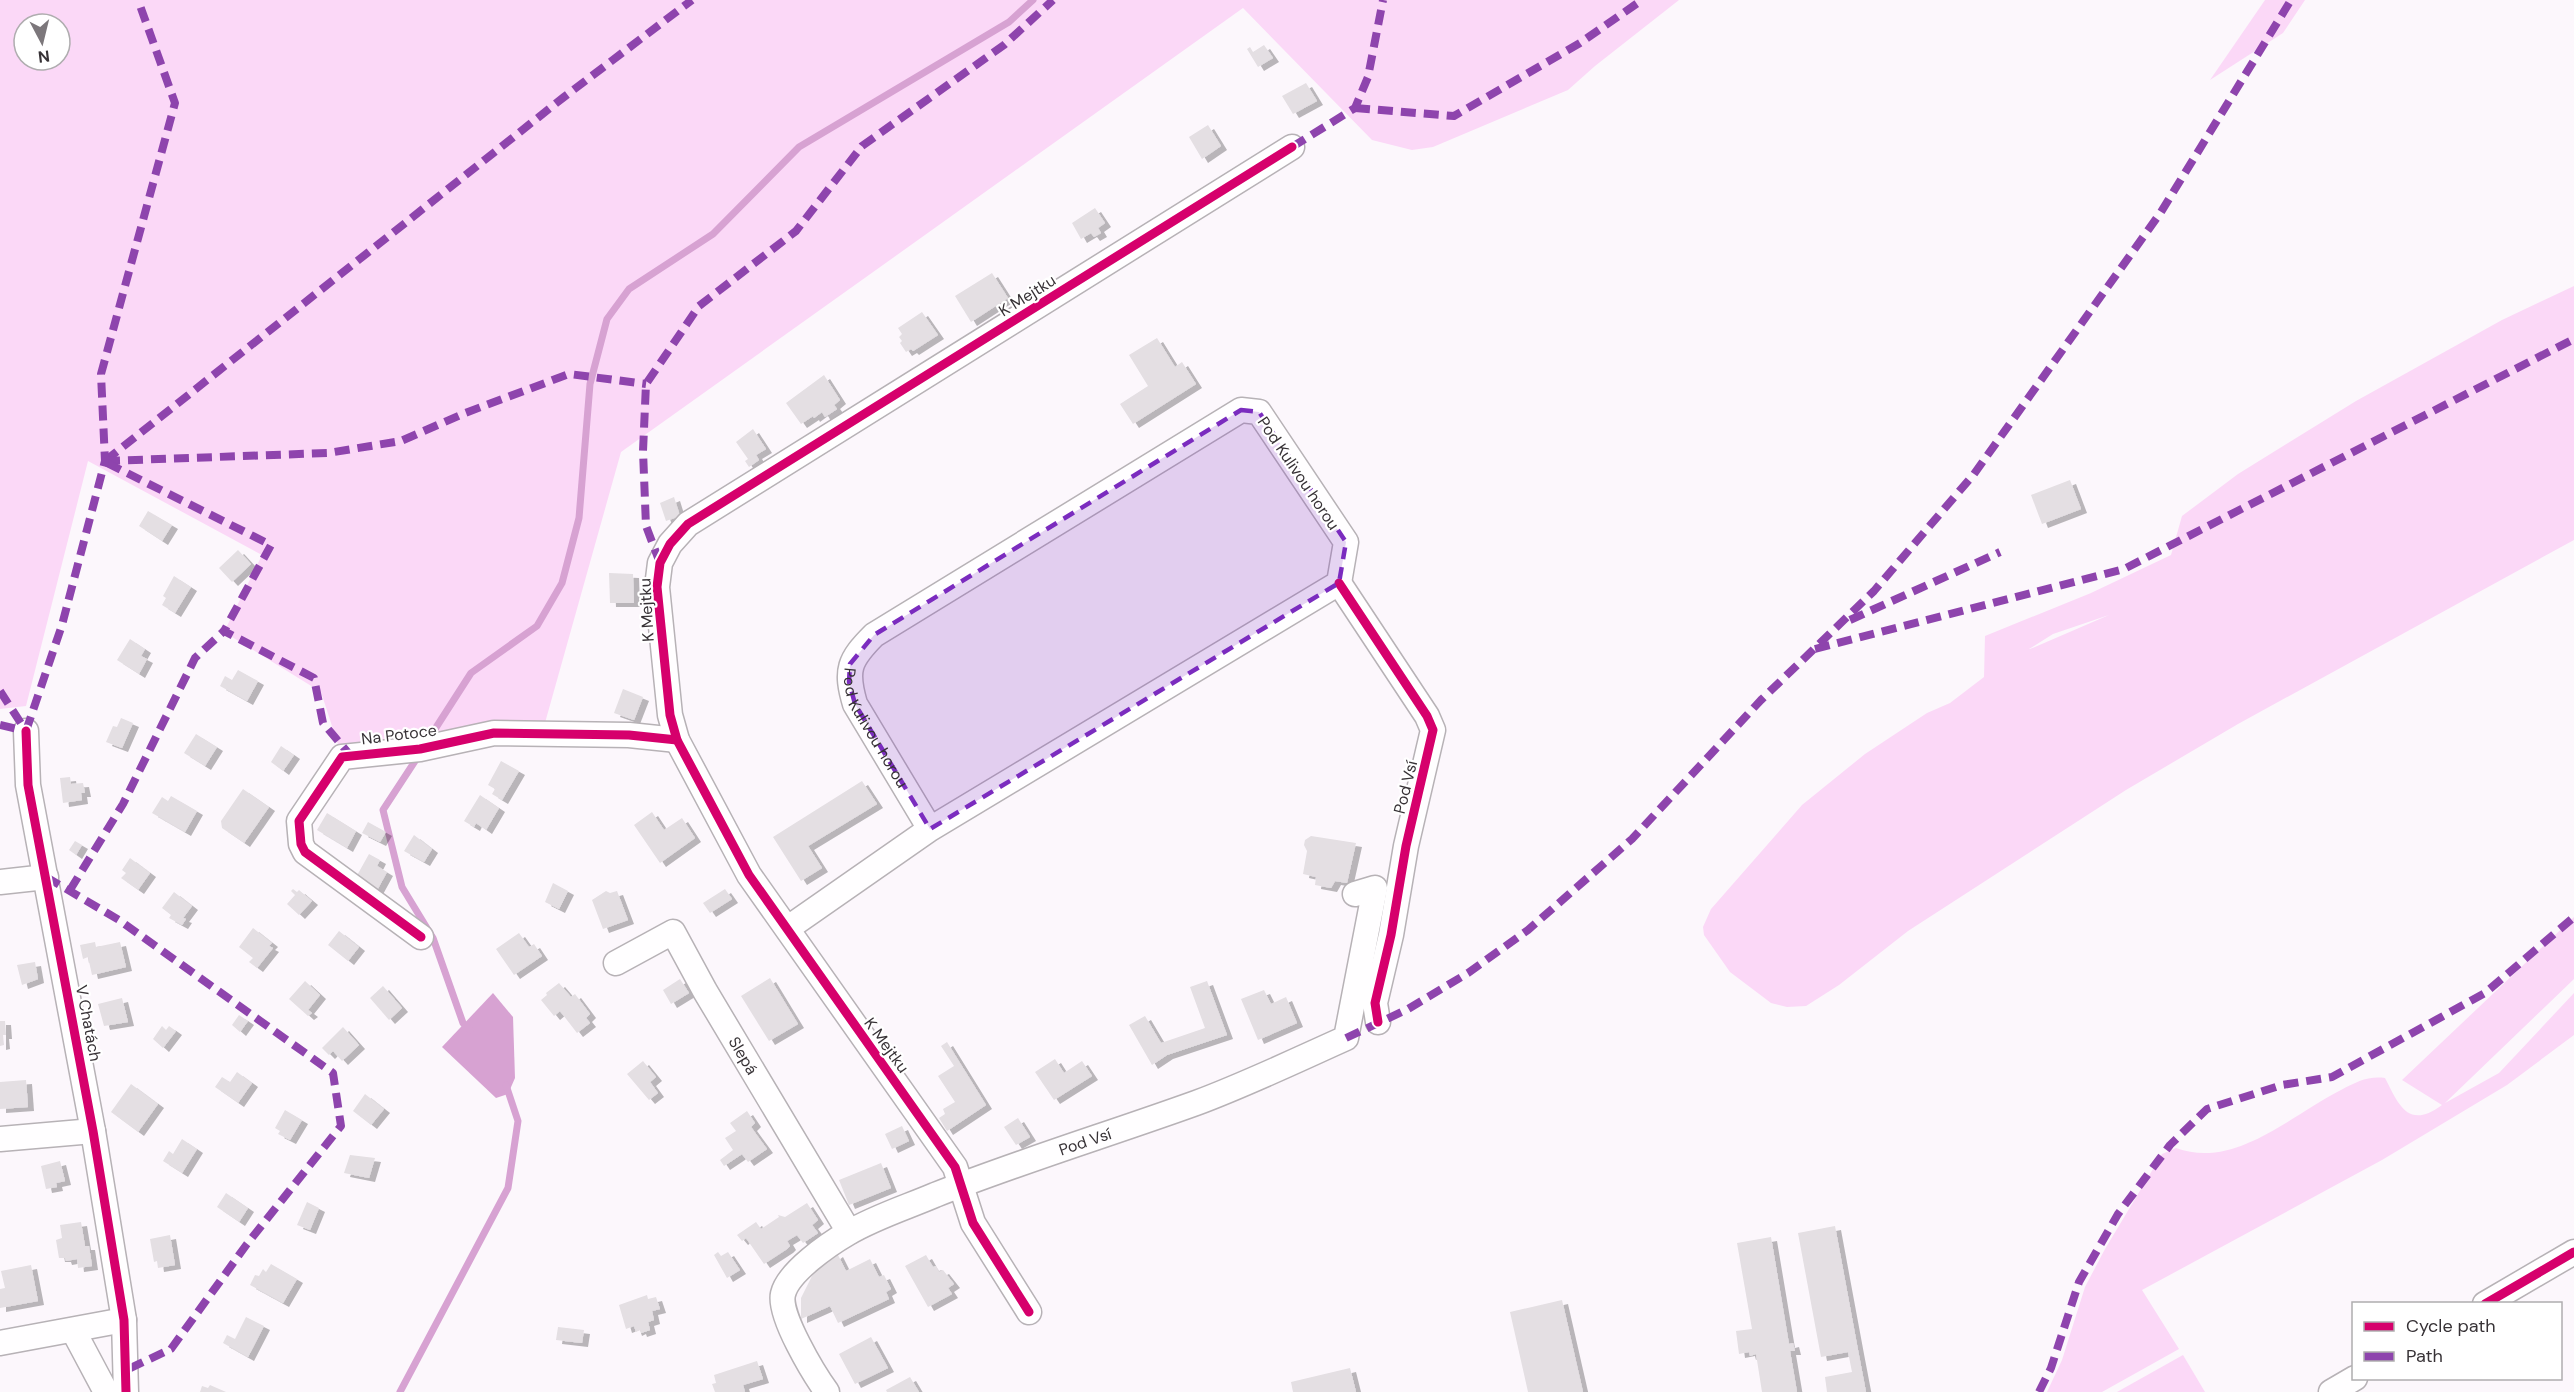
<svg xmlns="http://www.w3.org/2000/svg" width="2574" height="1392" viewBox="0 0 2574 1392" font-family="'DM Sans',sans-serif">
  <defs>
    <filter id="shadow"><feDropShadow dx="6" dy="4" stdDeviation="0" flood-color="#0004"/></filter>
  </defs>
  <rect width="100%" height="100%" fill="#fcf7fc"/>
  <g fill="#fbd8f7" fill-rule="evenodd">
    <path d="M0,0H1679L1595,66L1568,90L1433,147L1412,150L1372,140L1243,8L621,452L543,730L342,757L321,692L224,632L262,555L88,461L26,706L0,709ZM24,24H60V60H24Z"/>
    <polygon points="2265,0 2305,0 2283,33 2210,80"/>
    <path d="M2574,286V540L2238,724L2126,790L1908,931L1839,985L1806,1006L1787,1007L1771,1003L1730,972L1704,935L1703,927L1711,909L1802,805L1865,754L1927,713L1950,703L1984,677L1985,636L2091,593L2171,555L2182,516L2238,474L2356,401L2502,320ZM2109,615L2030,649H2029L2053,634Z"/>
    <path d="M2574,917V979L2445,1103L2499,1073L2574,993V1035L2507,1085L2382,1160L2142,1290L2179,1349L2102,1392H2047L2062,1360L2085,1287L2105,1249L2162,1154L2176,1148C2235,1170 2291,1115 2341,1090C2357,1082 2367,1076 2385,1078C2399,1105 2408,1130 2442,1105L2402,1080Z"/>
    <polygon points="2183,1355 2205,1392 2117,1392"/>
  </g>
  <polygon fill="#d7a2d2" points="493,993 513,1017 515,1078 508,1094 496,1098 442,1047"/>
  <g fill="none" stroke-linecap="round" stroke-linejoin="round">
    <g stroke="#d7a2d2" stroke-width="7">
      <polyline points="428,740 471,673 537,626 562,583 579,518 590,384 607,319 629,289 713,234 799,147 1009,22 1033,0"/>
      <polyline points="419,755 383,810 402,887 433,938 463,1023 470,1030"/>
      <polyline points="400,1392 508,1188 518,1121 506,1085"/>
    </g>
  </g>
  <g fill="#e4dfe3" filter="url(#shadow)">
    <polygon points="1264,45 1273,58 1258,67 1247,49 1250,47 1253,52"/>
    <polygon points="1306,83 1317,101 1293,114 1282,96"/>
    <polygon points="1208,125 1221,146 1202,159 1189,137"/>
    <polygon points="1095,208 1105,223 1098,228 1101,233 1094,237 1091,233 1081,239 1072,223"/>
    <polygon points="992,273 1008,298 971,322 955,296"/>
    <polygon points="922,312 938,335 913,351 911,349 906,352 900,343 902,341 899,337 902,334 898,328"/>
    <polygon points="1157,338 1175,367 1182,362 1196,384 1133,424 1120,404 1148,386 1129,355"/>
    <polygon points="824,375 840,400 834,405 837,409 825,417 822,412 814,418 813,416 801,424 786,403"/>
    <polygon points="753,429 766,449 756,455 759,460 749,467 745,461 748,459 736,442"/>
    <polygon points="2070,480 2081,509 2042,524 2031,495"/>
    <polygon points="674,497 680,516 666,521 660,503"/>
    <polygon points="148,511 172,525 162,541 139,526"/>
    <polygon points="238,550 251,564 232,582 219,568"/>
    <polygon points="609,573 633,574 634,603 610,603"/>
    <polygon points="174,576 191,587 175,613 162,605 166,598 163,596"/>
    <polygon points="130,639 145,649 141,656 147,659 139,674 117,660"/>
    <polygon points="238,670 258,681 247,701 220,686 225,676 232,680"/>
    <polygon points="623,689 643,697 634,720 614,713"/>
    <polygon points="121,718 133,723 122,748 106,742 113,726 117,727"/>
    <polygon points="196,734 217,747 205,766 184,753"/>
    <polygon points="281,746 294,755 283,771 271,762"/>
    <polygon points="501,761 519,771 502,800 492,794 495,789 488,785"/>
    <polygon points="70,777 71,784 83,783 85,793 81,793 82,800 63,803 60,778"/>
    <polygon points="862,781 877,804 808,846 822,868 801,881 773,837"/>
    <polygon points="243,789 269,807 244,843 222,828 221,821"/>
    <polygon points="480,795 499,808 486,830 476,823 474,827 464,821"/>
    <polygon points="171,796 197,811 185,832 152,813 162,797 168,801"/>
    <polygon points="652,812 664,830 682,818 695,838 660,863 634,825"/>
    <polygon points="327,813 356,831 347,848 317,830"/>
    <polygon points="368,822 386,832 380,842 362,833"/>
    <polygon points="414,835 432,849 424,862 404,851"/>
    <polygon points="1311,836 1356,843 1347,883 1335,881 1331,888 1315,885 1316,877 1303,874 1307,851 1304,845 1305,840"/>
    <polygon points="75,841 82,845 76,855 69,850"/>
    <polygon points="369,854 380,860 377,866 387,872 375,894 355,879"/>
    <polygon points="130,858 150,873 138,890 121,878 126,873 122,870"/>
    <polygon points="553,883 568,891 559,909 545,902"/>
    <polygon points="293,889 297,892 299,890 312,901 299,915 287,904 295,895 291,891"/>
    <polygon points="725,889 732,899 710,913 703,903"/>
    <polygon points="606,891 610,893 617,891 628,920 603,929 592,900"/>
    <polygon points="174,892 192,906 183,918 186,919 182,925 169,918 171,915 162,908"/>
    <polygon points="253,928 272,943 269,946 273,948 257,968 249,962 253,958 239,947"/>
    <polygon points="339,931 359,947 348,961 328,945"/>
    <polygon points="519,933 529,947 534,944 542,956 514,975 496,949"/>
    <polygon points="95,942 96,947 120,942 126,967 92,975 88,957 83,959 80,945"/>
    <polygon points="35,962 38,979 22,985 17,965"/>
    <polygon points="770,978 798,1024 769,1041 741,996"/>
    <polygon points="680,979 689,993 671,1004 663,990"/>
    <polygon points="305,981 320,995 308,1010 312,1013 308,1016 289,999"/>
    <polygon points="1207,981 1227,1035 1167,1055 1152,1065 1129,1025 1145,1016 1161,1043 1205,1028 1190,987"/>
    <polygon points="559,983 571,997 575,994 590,1014 586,1018 590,1023 577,1033 560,1011 554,1016 541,1000 547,995 546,993"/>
    <polygon points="383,986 402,1008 389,1020 370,998"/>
    <polygon points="1264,990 1271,1004 1286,997 1297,1023 1258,1040 1241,999"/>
    <polygon points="122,998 128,1022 104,1026 98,1004"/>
    <polygon points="239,1015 248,1021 240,1032 232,1025"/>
    <polygon points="0,1021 5,1021 6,1035 3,1035 4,1045 0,1046"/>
    <polygon points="162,1026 166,1030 169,1026 176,1031 163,1048 153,1039"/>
    <polygon points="343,1027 359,1045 342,1061 333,1051 329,1055 322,1048"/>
    <polygon points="947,1042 986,1105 947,1131 939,1118 945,1114 943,1109 955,1102 938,1076 954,1066 941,1046"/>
    <polygon points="1055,1059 1064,1073 1082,1061 1092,1076 1054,1100 1035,1072"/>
    <polygon points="643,1061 656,1077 650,1082 658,1093 649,1100 627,1074"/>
    <polygon points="237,1072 252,1083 238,1103 215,1087 222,1077 230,1082"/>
    <polygon points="26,1080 28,1107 0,1109 0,1082"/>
    <polygon points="131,1084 158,1104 138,1132 111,1112"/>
    <polygon points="365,1094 384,1109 371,1125 353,1111"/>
    <polygon points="285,1110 302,1120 290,1140 278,1134 280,1131 275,1128"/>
    <polygon points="747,1111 755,1123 751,1127 767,1149 748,1162 742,1154 724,1166 720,1160 733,1150 725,1138 736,1131 730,1123"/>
    <polygon points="1018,1118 1030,1137 1016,1145 1004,1127"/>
    <polygon points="902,1126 909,1141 892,1149 885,1134"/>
    <polygon points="182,1139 197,1149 182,1173 163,1161 169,1151 173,1154"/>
    <polygon points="350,1155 375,1158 369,1178 344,1173"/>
    <polygon points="60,1161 65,1181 56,1183 57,1187 46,1189 41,1166"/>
    <polygon points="881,1163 891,1188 849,1205 839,1180"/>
    <polygon points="226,1193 248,1208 239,1222 217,1207"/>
    <polygon points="307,1202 319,1208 310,1230 297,1225"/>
    <polygon points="807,1203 818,1220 812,1225 818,1233 803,1243 797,1235 787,1241 790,1246 787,1249 764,1264 746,1238 742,1241 737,1235 756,1222 761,1229 779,1217 778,1215 785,1217"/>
    <polygon points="81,1222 85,1246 89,1246 92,1266 78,1268 77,1259 66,1261 65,1258 59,1258 56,1240 62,1238 60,1225"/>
    <polygon points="1835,1226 1858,1350 1866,1392 1827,1392 1825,1377 1852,1372 1848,1352 1821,1357 1798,1233"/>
    <polygon points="170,1235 175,1265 158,1268 157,1261 154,1262 150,1239"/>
    <polygon points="1771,1237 1789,1344 1793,1343 1795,1351 1790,1351 1797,1392 1762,1392 1756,1354 1750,1356 1749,1352 1739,1354 1736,1331 1752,1329 1737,1243"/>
    <polygon points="718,1252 721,1256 728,1252 740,1270 727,1278 714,1255"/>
    <polygon points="837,1253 846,1271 870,1259 879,1277 884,1275 891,1289 886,1292 889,1299 838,1323 830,1306 801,1319 801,1298 812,1276 819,1267"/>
    <polygon points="926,1255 933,1267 936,1266 939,1272 943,1270 954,1284 948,1288 952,1294 928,1307 905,1266"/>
    <polygon points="271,1264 297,1279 283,1303 250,1285 255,1275 259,1276 263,1269 266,1272"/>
    <polygon points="31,1265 38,1301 0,1308 0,1289 5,1288 1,1271"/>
    <polygon points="647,1295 648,1299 656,1297 660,1309 652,1311 654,1320 648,1322 650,1330 641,1333 640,1330 636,1332 634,1326 626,1329 619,1305"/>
    <polygon points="1562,1300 1583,1392 1528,1392 1510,1312"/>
    <polygon points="246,1317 264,1326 248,1357 223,1343 227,1335 235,1339"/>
    <polygon points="558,1327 584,1330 582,1343 556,1340"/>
    <polygon points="871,1337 888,1368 855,1384 839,1354"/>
    <polygon points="757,1361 763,1379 743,1385 745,1392 715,1392 712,1384 716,1383 714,1375"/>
    <polygon points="1350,1368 1356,1392 1293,1392 1291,1382"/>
    <polygon points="910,1377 919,1392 887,1392 886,1390"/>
    <polygon points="210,1385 226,1392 200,1392 202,1386 208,1388"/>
  </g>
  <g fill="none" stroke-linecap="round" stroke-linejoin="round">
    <defs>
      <g id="minor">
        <polyline points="1339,583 1427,716 1433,730 1406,846 1391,935 1375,1003 1378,1022"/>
        <polyline points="26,731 28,785 93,1131 124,1320 126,1392"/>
        <polyline points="0,882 46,877"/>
        <path id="s1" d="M788,928L930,829L1339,583L1346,542L1259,412L1241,410L874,635C849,660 845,670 855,704L930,829"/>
        <polyline points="421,937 305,852 301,844 299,821 342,757 420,749 494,733 629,735 677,740"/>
        <path id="s2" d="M616,963L673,932L705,991L849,1232"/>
        <polyline points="0,1139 93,1131"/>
        <polyline points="2485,1304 2574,1252"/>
        <polyline points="1029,1312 973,1223 955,1167 749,875 677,740 670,715 657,587 660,563 670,544 688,524 1292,147"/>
        <polyline points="73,1330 106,1392"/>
        <polyline points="0,1343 124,1320"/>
        <path id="s3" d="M827,1392C814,1374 778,1315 783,1294C788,1272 829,1244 848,1233C875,1217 907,1207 935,1195C1021,1161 1110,1134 1196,1103C1247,1084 1297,1060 1346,1038L1375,888L1355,894"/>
        <polyline points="2331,1392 2355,1378"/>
      </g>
    </defs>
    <use href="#minor" stroke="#b7b2b6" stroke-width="27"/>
    <use href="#minor" stroke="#fffeff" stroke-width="24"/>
    <g stroke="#8e44ad" stroke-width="8" stroke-dasharray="15 8" stroke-linecap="butt">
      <polyline points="1355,108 1454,116 1580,43 1642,0"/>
      <polyline points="1292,147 1355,108 1368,77 1383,0"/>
      <polyline points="105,461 564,97 692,0"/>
      <polyline points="105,461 328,453 401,441 465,413 569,374 646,384"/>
      <polyline points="107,463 271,545 224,631 314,678 323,723 350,755"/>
      <polyline points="660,563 646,526 643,451 646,384 699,306 796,231 862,146 1004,45 1053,0"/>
      <polyline points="1850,620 2000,552"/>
      <polyline points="1815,649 2124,569 2574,339"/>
      <polyline points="0,691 26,731"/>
      <polyline points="0,725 26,731"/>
      <polyline points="26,731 62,625 105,461 101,374 175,103 138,0"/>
      <polyline points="46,877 119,920 333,1073 341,1126 247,1244 171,1349 126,1370"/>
      <polyline points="70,890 123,804 195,658 224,631"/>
      <polyline points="1346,1038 1408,1009 1468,973 1528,930 1632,839 1761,700 1874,591 1974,474 2161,212 2291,0"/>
      <polyline points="2039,1392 2051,1368 2079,1282 2118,1214 2170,1145 2207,1109 2282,1085 2332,1077 2485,993 2574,917"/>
    </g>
    <defs>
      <g id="cycleway">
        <polyline points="1339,583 1427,716 1433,730 1406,846 1391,935 1375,1003 1378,1022"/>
        <polyline points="26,731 28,785 93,1131 124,1320 126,1392"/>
        <polyline points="421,937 305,852 301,844 299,821 342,757 420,749 494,733 629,735 677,740"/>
        <polyline points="2485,1304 2574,1252"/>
        <polyline points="1029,1312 973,1223 955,1167 749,875 677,740 670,715 657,587 660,563 670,544 688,524 1292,147"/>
      </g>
    </defs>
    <use href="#cycleway" stroke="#fff" stroke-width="13"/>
    <use href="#cycleway" stroke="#d6006c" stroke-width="9"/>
  </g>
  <path fill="#7b2cbf" fill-opacity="0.2" stroke="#7b2cbf" stroke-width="4.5" stroke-dasharray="12 8" stroke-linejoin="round" d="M1241,410L1259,412L1346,542L1339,583L930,829L855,704L849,682L850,664L874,635Z"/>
  <g text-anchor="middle" stroke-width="4.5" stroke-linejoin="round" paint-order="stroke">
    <g font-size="16" fill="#373236" stroke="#fff">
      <text transform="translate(1027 295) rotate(-32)" y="6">K Mejtku</text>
      <text transform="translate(1299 473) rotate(56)" y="6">Pod Kulivou horou</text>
      <text transform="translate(646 610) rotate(-93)" y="6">K Mejtku</text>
      <text dy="6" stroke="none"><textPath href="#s1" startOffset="1404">Pod Kulivou horou</textPath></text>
      <text transform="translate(399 734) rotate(-7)" y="6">Na Potoce</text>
      <text transform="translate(1405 787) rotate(-76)" y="6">Pod Vsí</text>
      <text transform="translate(89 1023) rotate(79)" y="6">V Chatách</text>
      <text transform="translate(887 1045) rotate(54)" y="6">K Mejtku</text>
      <text dy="6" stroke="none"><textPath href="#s2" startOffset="207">Slepá</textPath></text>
      <text dy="6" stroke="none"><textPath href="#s3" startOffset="454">Pod Vsí</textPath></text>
    </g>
  </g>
  <rect x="2352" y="1302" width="210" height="78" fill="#ffffff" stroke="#afadaf" stroke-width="1.5"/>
  <rect x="2364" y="1322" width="30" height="9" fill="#d6006c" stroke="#afadaf" stroke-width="1.5"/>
  <text x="2406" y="1332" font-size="18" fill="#373236">Cycle path</text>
  <rect x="2364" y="1352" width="30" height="9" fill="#8e44ad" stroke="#afadaf" stroke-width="1.5"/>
  <text x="2406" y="1362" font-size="18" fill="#373236">Path</text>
  <g transform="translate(42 42) rotate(173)"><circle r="28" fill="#ffffff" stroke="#afadaf" stroke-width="1.5"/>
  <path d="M0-4.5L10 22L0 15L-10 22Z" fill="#7c777b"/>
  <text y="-9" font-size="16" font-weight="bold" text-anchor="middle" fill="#373236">N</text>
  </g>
</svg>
